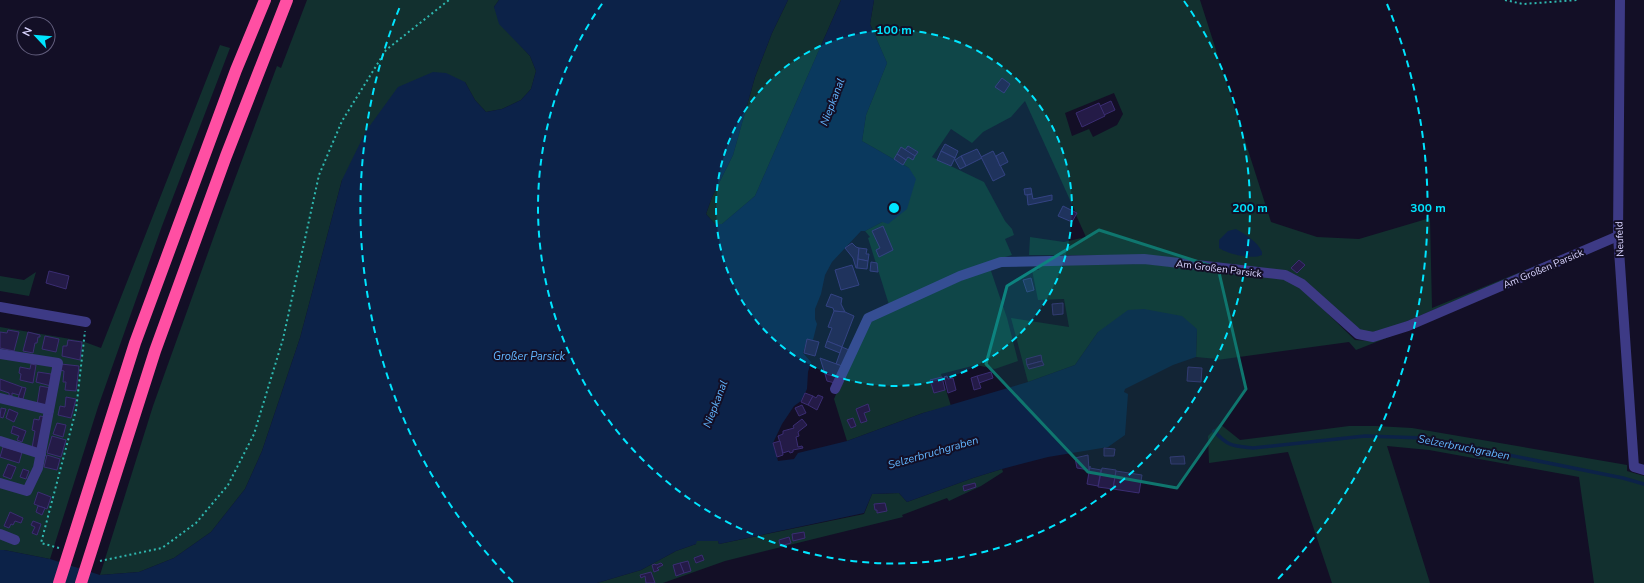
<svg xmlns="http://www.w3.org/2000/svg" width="1644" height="583" viewBox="0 0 1644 583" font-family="'Nunito Sans',sans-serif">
  <rect width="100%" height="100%" fill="#130f26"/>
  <g fill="#12302f" fill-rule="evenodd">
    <polygon points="307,0 499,0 494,7 519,44 530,56 536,71 531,89 521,100 502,109 486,112 475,100 465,82 342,180 300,338 262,451 245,489 211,532 174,558 139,572 100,575 153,406 223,211 277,66 281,68"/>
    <polygon points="788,0 841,0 755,196 722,224 715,224 706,214 712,197 733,155 755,77 772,33"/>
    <path d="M874,0H1200L1271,222L1317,237L1359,239L1430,218L1432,308L1614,234L1386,330L1371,333L1357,330L1286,272L1147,255H1029L1030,237L1064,242L1086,237L1076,215L1077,213L1075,211L1025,101L1011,117L983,132L972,143L951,129L932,157L984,182L1005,221L1012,229L1014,235L1005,239L1012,255L992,261L890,308L868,238L870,237L865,231L882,222L909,168L862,141L866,115L887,63L870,24ZM1114,93L1123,114L1117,125L1093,137L1089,129L1072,136L1065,113Z"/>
    <polygon points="220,45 230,48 162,226 98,407 50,559 4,550 0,550 0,327 82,341 101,348"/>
    <polygon points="1147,264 1282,278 1296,283 1355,340 1370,341 1389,337 1356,350 1349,342 1217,360 1217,359 1196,357 1197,329 1098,332 1075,365 1028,382 1011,318 1069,327 1064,299 1038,300 1032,270 1039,270 1038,265"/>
    <polygon points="990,268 1007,318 1018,361 995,369 976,365 941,374 951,406 923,413 847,441 834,399 865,328 875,318"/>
    <polygon points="36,272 29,296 0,291 0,276 24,280"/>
    <polygon points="1220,424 1240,440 1349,426 1376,426 1412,428 1627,465 1627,471 1644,476 1644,583 1594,583 1579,477 1429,450 1387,446 1430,583 1332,583 1288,452 1209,463 1208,436"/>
    <polygon points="1002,469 1003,472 981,486 949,501 947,498 902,515 903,517 725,561 663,583 597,583 641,570 676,551 696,544 696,541 718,541 719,544 864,514 872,494 899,493 907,502 973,478"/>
  </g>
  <g fill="#0c2248">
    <polygon points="499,0 788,0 772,33 755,77 733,155 712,197 706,214 715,224 722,224 755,196 841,0 874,0 870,24 887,63 866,115 862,141 909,168 916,179 907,209 888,224 882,222 865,231 861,231 832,262 825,275 821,294 815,309 815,319 817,324 813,340 807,339 803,353 811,362 808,372 807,389 801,401 794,406 782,424 773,443 778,461 794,459 798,453 847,441 923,413 1028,382 1075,365 1098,332 1128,310 1144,309 1182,316 1197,329 1196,357 1173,365 1125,389 1124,392 1128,394 1125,435 1108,447 1048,457 1002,469 973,478 907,502 899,493 872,494 864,513 719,544 718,541 697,541 696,544 676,551 641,570 597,583 0,583 0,550 4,550 50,559 100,575 139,572 174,558 211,532 245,489 262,451 300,338 342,180 366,131 398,87 433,72 446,73 465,82 475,100 486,112 502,109 521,100 531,89 536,71 530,56 499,24 494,7"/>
    <path d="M1236,229C1246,235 1257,241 1262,252V255C1252,260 1228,254 1219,248V240L1228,231Z"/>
  </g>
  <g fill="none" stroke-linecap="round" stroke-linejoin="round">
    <path stroke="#0c2248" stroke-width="3.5" d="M1214,431C1229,447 1233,446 1253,448L1365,436L1424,438L1623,478L1644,484"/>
  </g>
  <g fill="#241b47" stroke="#3b2d73">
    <polygon points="1002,78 1010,84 1004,93 995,87"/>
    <polygon points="1111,101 1115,110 1104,115 1100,106"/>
    <polygon points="1099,103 1105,116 1082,127 1076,113"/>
    <polygon points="945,144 958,151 955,158 941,151"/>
    <polygon points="908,146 918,152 915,156 905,150"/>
    <polygon points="901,147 915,156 913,160 908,157 906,160 897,154"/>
    <polygon points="977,149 982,158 966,166 961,156"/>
    <polygon points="941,151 955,158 951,166 937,160"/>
    <polygon points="993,151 1005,175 993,181 981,157"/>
    <polygon points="1003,152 1008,162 1000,166 996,156"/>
    <polygon points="897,154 906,160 903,165 894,159"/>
    <polygon points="961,156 966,166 960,169 955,160"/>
    <polygon points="1031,188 1032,194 1025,195 1024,189"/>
    <polygon points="1032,194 1033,199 1052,195 1052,200 1028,205 1027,195"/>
    <polygon points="1063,206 1077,213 1072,222 1058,216"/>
    <polygon points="883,226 893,250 879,257 876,250 880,248 872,231"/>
    <polygon points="852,243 856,247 859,248 857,268 856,268 853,258 845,248"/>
    <polygon points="859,248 867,249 866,254 869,254 868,261 858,259"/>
    <polygon points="858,259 868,261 867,269 857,268"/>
    <polygon points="1299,260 1305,265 1297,273 1291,268"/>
    <polygon points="871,262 877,263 878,272 870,271"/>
    <polygon points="852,265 859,285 841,290 835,270"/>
    <polygon points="49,271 69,276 66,289 46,283"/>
    <polygon points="1031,278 1034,290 1027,292 1023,280"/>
    <polygon points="831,294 842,298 841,304 845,312 834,311 833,308 826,306"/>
    <polygon points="1063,303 1063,314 1053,315 1052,304"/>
    <polygon points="834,311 845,312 854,316 842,347 827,341 832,328 828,327"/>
    <polygon points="8,330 19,332 14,351 0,348 0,332 7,333"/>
    <polygon points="28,332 40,335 40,337 38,337 37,343 35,343 33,353 23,351"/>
    <polygon points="45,336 59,339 56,352 42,349"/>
    <polygon points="807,339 819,342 815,356 804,353"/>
    <polygon points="68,340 82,342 80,360 62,356 63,346 67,346"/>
    <polygon points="827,341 842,347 840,353 825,347"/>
    <polygon points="842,347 849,350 842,366 836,364"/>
    <polygon points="1041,355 1042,361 1027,365 1026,359"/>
    <polygon points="820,358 842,366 838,377 825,374"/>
    <polygon points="1042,361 1044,365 1029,369 1027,365"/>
    <polygon points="31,364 36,365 33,383 20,380 21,374 19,373 20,367 30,369"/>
    <polygon points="61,364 79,366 76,391 65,390 66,382 63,382 64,371 60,370"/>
    <polygon points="1188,367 1202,368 1201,382 1187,381"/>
    <polygon points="38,372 51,374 51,386 36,382"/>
    <polygon points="991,372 993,378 979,383 977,376"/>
    <polygon points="825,374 838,377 835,383 827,381"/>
    <polygon points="947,376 948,379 953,378 956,390 948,393 944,377"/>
    <polygon points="977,376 981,388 974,390 971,378"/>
    <polygon points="942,377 945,390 934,393 930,380"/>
    <polygon points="0,379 22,387 19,395 12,393 12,396 9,395 9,393 0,390"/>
    <polygon points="40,386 51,388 48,407 37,405"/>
    <polygon points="22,387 26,388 23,399 18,398"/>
    <polygon points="805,393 813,396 808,405 801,402"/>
    <polygon points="818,395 823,397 817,410 808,405 813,396 816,398"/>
    <polygon points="66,397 76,399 71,418 58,415 60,406 65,407"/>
    <polygon points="868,404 870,411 864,413 867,421 861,423 856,409"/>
    <polygon points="802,405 806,413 799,416 795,408"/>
    <polygon points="1,408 6,409 3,418 0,417"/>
    <polygon points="9,409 18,413 14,422 6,418"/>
    <polygon points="40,416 45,417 41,449 32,448 35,431 32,430 34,419 39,420"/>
    <polygon points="853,418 856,426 851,428 847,420"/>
    <polygon points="802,419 807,425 798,432 799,436 796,437 798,447 802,446 803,448 793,450 793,452 790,453 789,451 783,453 778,436 783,434 783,431 794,428 793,426"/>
    <polygon points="57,423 66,425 63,437 53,434"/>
    <polygon points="13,426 26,431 22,442 17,440 19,436 11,433"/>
    <polygon points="52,436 66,440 61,457 47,453"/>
    <polygon points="780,441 783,455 777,457 773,443"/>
    <polygon points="3,447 22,452 19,463 0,457"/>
    <polygon points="1104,448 1115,449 1114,456 1104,456"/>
    <polygon points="47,455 60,459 57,470 44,467"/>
    <polygon points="1088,455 1089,470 1077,468 1075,458"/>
    <polygon points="1184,456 1185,464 1171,464 1170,457"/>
    <polygon points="8,464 16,467 11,479 3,476"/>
    <polygon points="1090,466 1090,468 1101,470 1098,486 1087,484"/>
    <polygon points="1102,468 1116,470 1113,489 1098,487"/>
    <polygon points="23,469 29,471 26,479 20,477"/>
    <polygon points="1116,471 1142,475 1139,493 1113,489"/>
    <polygon points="975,483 976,487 964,491 963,486"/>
    <polygon points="38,492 51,497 47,509 34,504"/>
    <polygon points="885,503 887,511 877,513 877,510 875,510 874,504"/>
    <polygon points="38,506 45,508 42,515 36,512"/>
    <polygon points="10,512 23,518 21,523 15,521 13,525 11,524 9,528 4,526"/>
    <polygon points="33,521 41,524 37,535 32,533 35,527 31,525"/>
    <polygon points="804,532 805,538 793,541 792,534"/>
    <polygon points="789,537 791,543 780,546 779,540"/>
    <polygon points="702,555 704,560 696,563 694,558"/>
    <polygon points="688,561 691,571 684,573 680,563"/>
    <polygon points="661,563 663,565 657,568 659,570 654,572 652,565 655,564 656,565"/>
    <polygon points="680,563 684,573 676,576 673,565"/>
    <polygon points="651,572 655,583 646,583 645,576 641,578 640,575"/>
  </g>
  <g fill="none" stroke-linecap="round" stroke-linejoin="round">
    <g stroke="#2fb8b0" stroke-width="2" stroke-dasharray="2 3" stroke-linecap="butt">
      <polyline points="1505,0 1523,4 1577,0"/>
      <polyline points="59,548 41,543 76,410 85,331"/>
      <polyline points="100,561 162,548 196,523 228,485 254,434 283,339 319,175 342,121 386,50 449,0"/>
    </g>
    <g stroke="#3d3a85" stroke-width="10">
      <polyline points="1620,0 1618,236 1634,467 1644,470"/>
      <polyline points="0,307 86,322"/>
      <polyline points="0,354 58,363 38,468 27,491 0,483"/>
      <polyline points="835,389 868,318 960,276 1001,262 1144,259 1285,275 1302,284 1358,334 1373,337 1408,326 1618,236"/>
      <polyline points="0,398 49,410"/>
      <polyline points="0,441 41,454"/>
      <polyline points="0,534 15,540"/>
    </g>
    <g stroke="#ff4fa3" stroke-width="12">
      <polyline points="59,583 135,343 236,70 265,0"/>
      <polyline points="81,583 155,351 226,156 287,0"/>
    </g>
  </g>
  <path fill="#0f766e" fill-opacity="0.2" stroke="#0f766e" stroke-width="3" stroke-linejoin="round" d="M1099,230L1218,268L1246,389L1177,488L1088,472L986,364L1007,286Z"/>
  <circle cx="894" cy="208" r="178" fill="#00e5ff" fill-opacity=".12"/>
  <g fill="none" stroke="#00e5ff" stroke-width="2" stroke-dasharray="7 5">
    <circle cx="894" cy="208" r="178"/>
    <path d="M1184 1A356 356 0 1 1 604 1"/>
    <path d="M513 582A534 534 0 0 1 401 4M1387 4A534 534 0 0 1 1275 582"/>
  </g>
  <g text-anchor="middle" stroke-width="4" stroke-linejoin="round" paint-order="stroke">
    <g font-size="10" fill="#d9d4ff" stroke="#130f26">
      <text transform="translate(1619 239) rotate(-92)" y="4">Neufeld</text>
      <text transform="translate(1219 268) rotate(7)" y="4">Am Großen Parsick</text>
      <text transform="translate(1543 268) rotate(-23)" y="4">Am Großen Parsick</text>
    </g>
    <g font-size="11" font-style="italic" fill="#62b6ff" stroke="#130f26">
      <text transform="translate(832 102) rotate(-69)" y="4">Niepkanal</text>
      <text x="529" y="360">Großer Parsick</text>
      <text transform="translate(715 404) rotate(-69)" y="4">Niepkanal</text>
      <text transform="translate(1464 447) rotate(11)" y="4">Selzerbruchgraben</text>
      <text transform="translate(933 452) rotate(-16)" y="4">Selzerbruchgraben</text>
    </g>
  </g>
  <circle cx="894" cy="208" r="6" fill="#00e5ff" stroke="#130f26" stroke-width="2"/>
  <g font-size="12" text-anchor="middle" font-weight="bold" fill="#00e5ff" stroke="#130f26" stroke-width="4" stroke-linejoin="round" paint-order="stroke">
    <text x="894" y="34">100 m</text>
    <text x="1250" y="212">200 m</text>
    <text x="1428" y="212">300 m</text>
  </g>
  <g transform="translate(36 36) rotate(296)"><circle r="19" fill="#130f26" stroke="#625e7d"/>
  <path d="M0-3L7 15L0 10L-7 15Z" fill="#00e5ff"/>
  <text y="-6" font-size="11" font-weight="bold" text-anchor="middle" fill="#d9d4ff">N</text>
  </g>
</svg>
